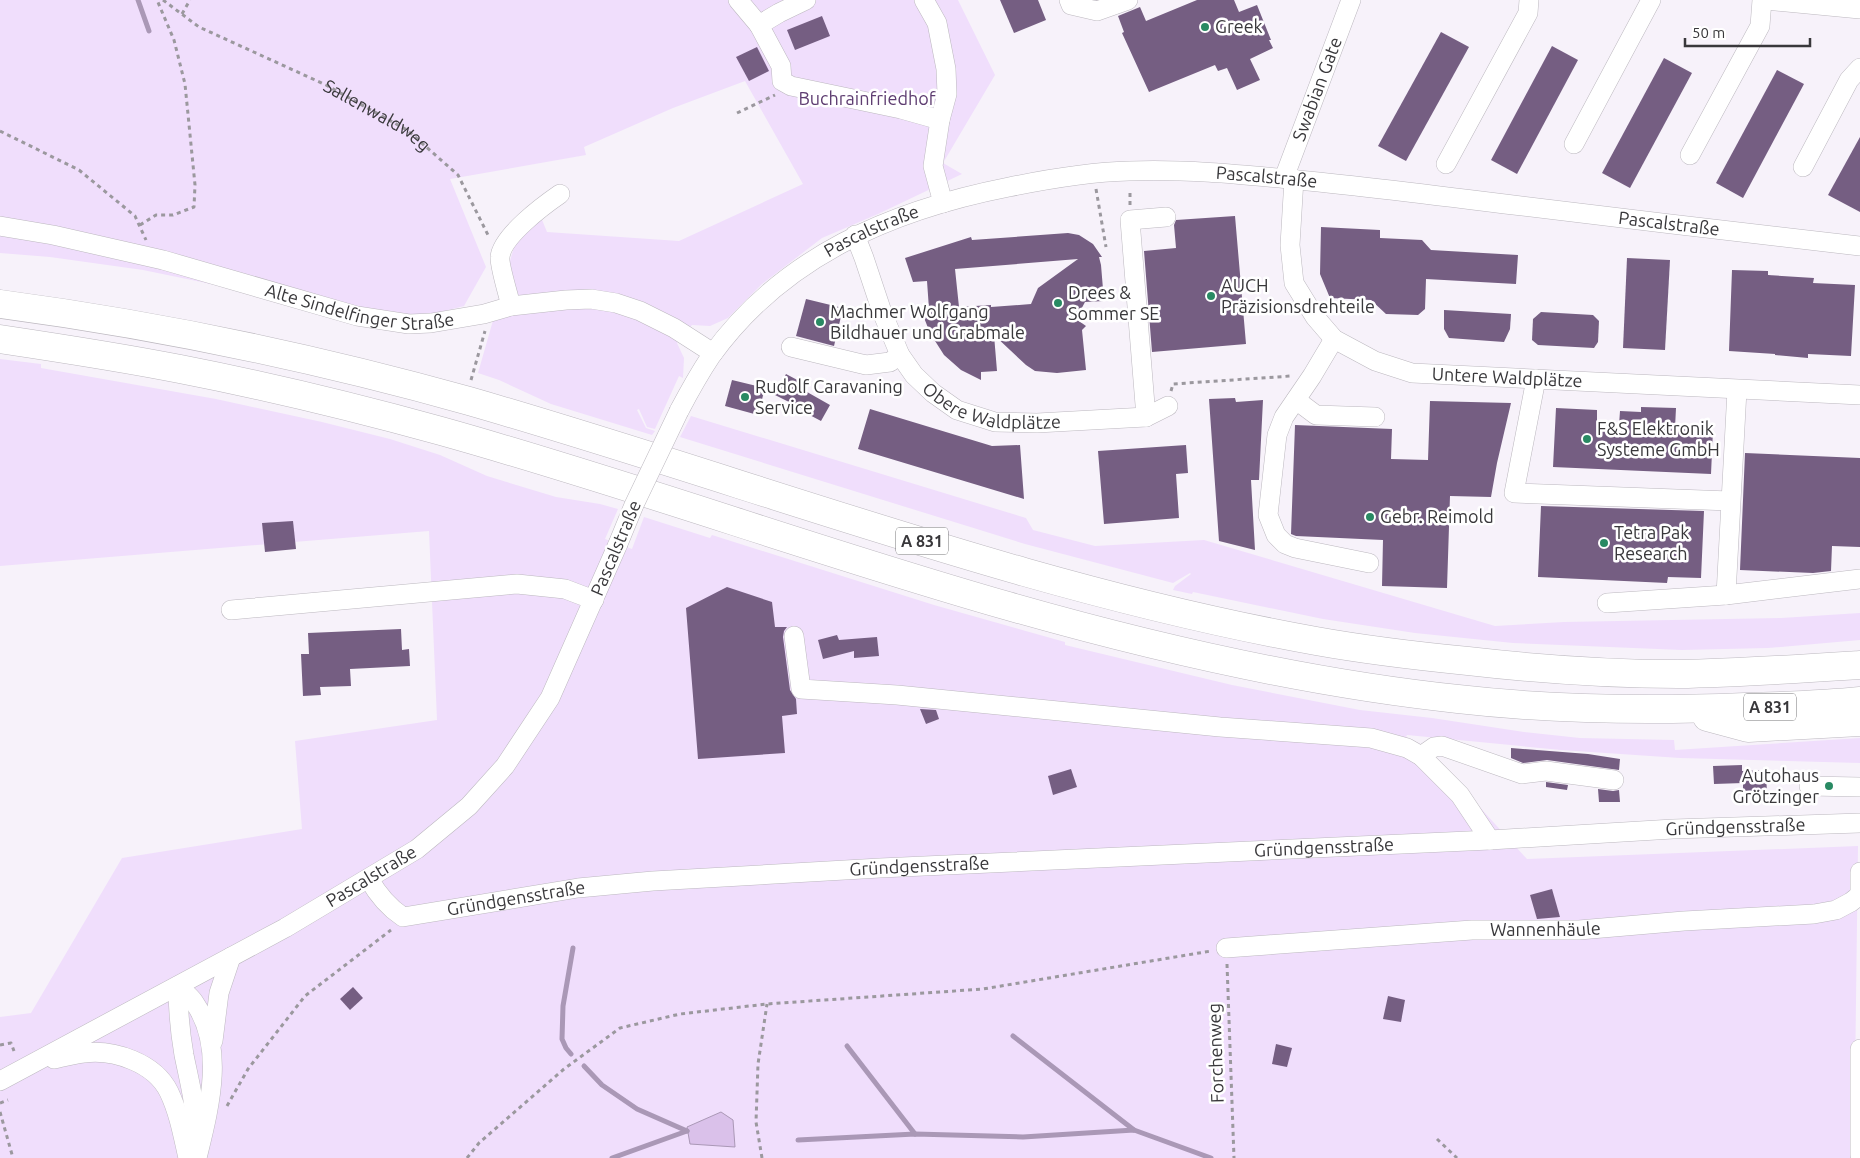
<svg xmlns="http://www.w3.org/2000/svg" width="1860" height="1158" viewBox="0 0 1860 1158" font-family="Ubuntu,sans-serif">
  <rect width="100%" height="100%" fill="#f7f2fa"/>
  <g fill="#f0defc">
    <polygon points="0,0 958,0 995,75 943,163 962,174 878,214 822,238 762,284 728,318 710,326 692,325 677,343 684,358 683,378 679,376 655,429 647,427 639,409 637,410 646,428 655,431 652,435 551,404 499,380 478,373 516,240 538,210 547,232 679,241 803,184 745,81 673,108 584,147 586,155 450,179 486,267 464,306 429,315 393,316 264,295 143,270 50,257 0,253"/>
    <polygon points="0,359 41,364 41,368 216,399 322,422 390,439 440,455 487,476 556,497 600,504 618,509 605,539 632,549 644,517 710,538 712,535 934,605 1065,642 1065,645 1232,685 1360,710 1432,718 1524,732 1580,738 1674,740 1675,750 1860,738 1860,763 1680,758 1561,750 1407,735 1406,737 1424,746 1527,859 1858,846 1854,1158 0,1158 0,1017 31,1013 122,858 302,829 295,741 437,720 429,531 0,566"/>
    <polygon points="691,416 1026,518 1033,530 1095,546 1204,540 1495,626 1564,622 1781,618 1860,613 1860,640 1768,648 1682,650 1513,643 1415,633 1323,619 1193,592 1192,594 1173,590 1175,586 1191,574 1190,573 1173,583 1025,544 680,437"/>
  </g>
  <polygon fill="#dac1ea" stroke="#aa98b6" points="721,1112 733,1120 735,1147 690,1144 687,1127"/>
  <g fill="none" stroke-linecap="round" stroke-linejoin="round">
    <g stroke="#aa98b6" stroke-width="5">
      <polyline points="138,0 149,31"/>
      <polyline points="1013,1036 1134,1130"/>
      <polyline points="847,1046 915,1134"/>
      <polyline points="571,1054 566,1048 562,1039 563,1006 573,948"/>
      <polyline points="584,1066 602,1085 637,1109 687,1131"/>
      <polyline points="798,1140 915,1134 1023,1137 1134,1130 1211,1158"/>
      <polyline points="612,1158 687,1131"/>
    </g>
  </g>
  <g fill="#755e82" fill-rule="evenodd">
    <polygon points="1000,0 1038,0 1046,20 1014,33"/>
    <polygon points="1197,0 1234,0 1239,12 1257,5 1271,40 1269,40 1273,48 1250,59 1260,80 1237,90 1227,68 1218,71 1215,65 1149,92 1122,33 1124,32 1118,16 1140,7 1146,21"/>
    <polygon points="822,16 830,36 795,50 787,30"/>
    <polygon points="1441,32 1469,47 1406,161 1378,146"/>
    <polygon points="1552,46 1578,60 1517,174 1491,160"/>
    <polygon points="757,47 769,71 749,81 736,57"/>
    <polygon points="1664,58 1692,73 1630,188 1602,173"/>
    <polygon points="1777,70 1804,84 1743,198 1716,183"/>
    <polygon points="1860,137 1860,212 1828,195"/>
    <polygon points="1235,216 1246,344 1152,352 1144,251 1176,248 1174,225 1176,220"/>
    <polygon points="1321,227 1380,230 1380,238 1422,240 1431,250 1518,255 1516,284 1426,279 1425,309 1418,315 1386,314 1371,300 1330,298 1320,274"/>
    <path d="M1068,233L1079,235L1093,244L1102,257H1099L1101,265L1104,301L1085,302L1076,319L1086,326L1082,330L1086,370L1057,373L1035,371L1026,365L994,335L997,371L981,372V380L961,370L944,355L930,333L921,310L929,309L927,281L913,282L905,258L971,237L972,240ZM1078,259L1038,288L1031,304L991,307V305L959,307L955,269Z"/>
    <polygon points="1627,258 1670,260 1665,350 1623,348"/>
    <polygon points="1732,270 1768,271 1768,275 1814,278 1813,283 1855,285 1851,356 1808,354 1808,358 1775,355 1775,354 1729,351"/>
    <polygon points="806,299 843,308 834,346 796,336"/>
    <polygon points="1444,310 1511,314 1510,329 1504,342 1449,338 1444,329"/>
    <polygon points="1541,312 1593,315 1599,321 1598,342 1594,348 1538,345 1532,340 1533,319"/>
    <polygon points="786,374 803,383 800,388 830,405 821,421 804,412 805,410 775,395"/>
    <polygon points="732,380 765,388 758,415 725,406"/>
    <polygon points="1235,398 1236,402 1263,400 1259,480 1251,480 1255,550 1219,541 1209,399"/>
    <polygon points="1430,401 1511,403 1497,463 1491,497 1450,496 1447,588 1382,586 1383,540 1296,536 1291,534 1295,425 1392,429 1391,459 1428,460"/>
    <polygon points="1641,407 1676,408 1675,428 1713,430 1711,474 1553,467 1556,408 1597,410 1597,425 1619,425 1620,411 1641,412"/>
    <polygon points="870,409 992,446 1020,445 1024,499 858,449"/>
    <polygon points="1186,445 1188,473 1176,474 1179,518 1104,524 1098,451"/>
    <polygon points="1745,453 1860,458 1860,547 1832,546 1831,571 1813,573 1740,570"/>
    <polygon points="1541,506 1704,511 1701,578 1668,577 1667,583 1538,577"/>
    <polygon points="293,521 296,549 265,552 262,523"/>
    <polygon points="727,587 772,602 775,627 787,627 784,631 783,637 790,690 796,699 797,714 782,716 785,753 698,759 686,608"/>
    <polygon points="401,629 402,650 409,649 410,666 350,669 351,686 320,687 321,695 303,696 301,654 309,654 308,633"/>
    <polygon points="837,635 839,640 877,637 879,656 854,658 854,651 823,659 818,640"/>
    <polygon points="920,709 936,710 939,719 926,724"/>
    <polygon points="1511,748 1588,754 1620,759 1619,770 1547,760 1523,763 1511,758"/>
    <polygon points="1742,765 1742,771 1766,770 1767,795 1743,796 1743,783 1714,784 1713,766"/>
    <polygon points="1071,769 1077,787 1053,795 1048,776"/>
    <polygon points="1546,782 1568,785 1567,790 1546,787"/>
    <polygon points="1598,789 1613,791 1619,790 1620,802 1599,802"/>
    <polygon points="1552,889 1560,917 1537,919 1530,895"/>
    <polygon points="353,987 363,998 350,1010 340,999"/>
    <polygon points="1388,996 1405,1000 1401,1022 1383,1019"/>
    <polygon points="1276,1044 1292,1048 1287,1067 1272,1064"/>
  </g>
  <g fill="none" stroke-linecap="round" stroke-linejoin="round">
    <defs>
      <g id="minor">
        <polyline points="738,0 759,25"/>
        <polyline points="806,0 779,13 759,25 781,66 782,81 791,86 901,109 940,120"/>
        <polyline points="924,0 937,23 946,69 947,94 940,120 933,166 943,203"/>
        <polyline points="1069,0 1071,5 1097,11 1128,0"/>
        <polyline points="1766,0 1860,9"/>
        <polyline points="1574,144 1651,0"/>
        <polyline points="1690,155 1760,26 1762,0"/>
        <polyline points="1446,164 1528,13 1529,0"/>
        <polyline points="1803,167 1849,80 1860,68"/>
        <path id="s2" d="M1284,178L1351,0"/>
        <path id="s3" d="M1294,179L1290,245L1294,283L1315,317L1334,339L1375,361L1412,373L1860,395"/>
        <path id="s4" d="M0,226L53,235L163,260L357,316L409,324L431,323L484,314L511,306L566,300L591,299L616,303L640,311L674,328L713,353"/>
        <path id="s5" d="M855,235L864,258L882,312L900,355L914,375L933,393L957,410L995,422L1037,423L1146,417L1168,406"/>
        <path d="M511,306C509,297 499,265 500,257C502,236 544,205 560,194"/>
        <polyline points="1334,339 1312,376 1284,417 1277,435 1268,515 1276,535 1285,544 1295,548 1369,563"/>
        <polyline points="791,347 866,365 890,362 900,355"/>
        <polyline points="1536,379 1514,493 1730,501"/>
        <polyline points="1296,400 1316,415 1375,417"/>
        <path id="s6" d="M679,411C689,392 699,374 711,356C783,256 892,210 1009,187C1048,179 1089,172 1129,171C1183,169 1236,174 1289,179C1361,186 1433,195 1505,204C1623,219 1742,232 1860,246"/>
        <polyline points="1146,417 1130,220 1166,217"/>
        <polyline points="1726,595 1737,390"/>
        <polyline points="1607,603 1726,595 1860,579"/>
        <polyline points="231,610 517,584 565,589 594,600"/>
        <polyline points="794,636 801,689 897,695 1220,727 1371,738 1407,748 1421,756 1460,795 1490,840"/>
        <polyline points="1421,756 1434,747 1442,746 1522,774 1546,771 1614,780"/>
        <polyline points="1809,786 1860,787"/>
        <polyline points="1860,872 1860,896"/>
        <path id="s7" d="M369,879C378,895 388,907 403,917L578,888L653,881L880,868L1490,840L1673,829L1860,823"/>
        <path id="s8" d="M1226,948L1472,930H1579L1684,921L1814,914L1836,910L1851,902L1860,895"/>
        <path d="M178,986C183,991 190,996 194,1002C226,1047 209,1109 197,1158"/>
        <path d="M178,986C178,1009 180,1032 184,1055C189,1080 196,1105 195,1130"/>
        <polyline points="213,1041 219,993 231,957"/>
        <polyline points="1860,1049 1860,1155"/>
        <path d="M54,1059C63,1057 74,1054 84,1053C114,1049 155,1063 169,1092C179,1113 183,1136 188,1158"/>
        <path id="s9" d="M0,1081L285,928L417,849L469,806L505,766L550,698L618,544"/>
      </g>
      <g id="highway">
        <path d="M0,304C158,325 315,358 469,401C751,482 1026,589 1316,641C1366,650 1417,656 1468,661C1538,669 1608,674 1678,674C1739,673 1799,669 1860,665"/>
        <path d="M0,339C60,348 120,357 180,369C267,386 354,407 441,431C631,484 818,552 1008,606C1155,648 1306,683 1458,699C1554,710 1650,711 1745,707C1784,706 1822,705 1860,701"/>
        <polyline points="1707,717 1748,728 1860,722"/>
      </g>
    </defs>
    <use href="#minor" stroke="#bcb8bf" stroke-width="20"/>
    <use href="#highway" stroke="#bcb8bf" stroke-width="29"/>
    <g stroke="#9b989e" stroke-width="3" stroke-dasharray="4 4" stroke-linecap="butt">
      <path id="s1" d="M163,0L199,27L326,85L407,130L458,175L489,237"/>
      <polyline points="182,14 190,0"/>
      <polyline points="737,113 775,95"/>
      <polyline points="0,131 79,170 135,216 146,240"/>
      <polyline points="1096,189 1106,247"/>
      <polyline points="1130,193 1130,205"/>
      <polyline points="140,225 156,215 173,215 194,207 195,185 185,84 174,40 157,0"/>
      <polyline points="471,380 485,331"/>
      <polyline points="1171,391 1173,384 1291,376"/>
      <polyline points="1227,964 1234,1158"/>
      <polyline points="0,1045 11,1043 14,1051"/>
      <polyline points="0,1103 8,1100"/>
      <polyline points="227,1106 248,1069 305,996 391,930"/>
      <polyline points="0,1112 13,1158"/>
      <polyline points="1437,1139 1457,1158"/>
      <polyline points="467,1158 479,1143 564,1069 620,1028 680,1014 767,1004 983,989 1211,951"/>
      <polyline points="762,1158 756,1122 758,1064 767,1004"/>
    </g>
    <use href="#minor" stroke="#fff" stroke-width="19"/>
    <use href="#highway" stroke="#fff" stroke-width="28"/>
    <defs>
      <polyline id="minor-bridge" points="618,544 634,505 679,411"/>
    </defs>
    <use href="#minor-bridge" stroke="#bcb8bf" stroke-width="20" stroke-linecap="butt"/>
    <use href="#minor-bridge" stroke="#fff" stroke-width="19"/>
  </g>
  <g fill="#298a63" stroke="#fff" stroke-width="2">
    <circle cx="1205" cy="27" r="5"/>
    <circle cx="1211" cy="296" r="5"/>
    <circle cx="1058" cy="303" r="5"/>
    <circle cx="820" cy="322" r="5"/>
    <circle cx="745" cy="397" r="5"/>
    <circle cx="1587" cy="439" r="5"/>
    <circle cx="1370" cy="517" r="5"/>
    <circle cx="1604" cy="543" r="5"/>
    <circle cx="1829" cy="786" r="5"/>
  </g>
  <g text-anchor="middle" stroke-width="5" stroke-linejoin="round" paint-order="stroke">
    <g fill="#fff" stroke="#747476" stroke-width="1">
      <rect x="896" y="527.5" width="52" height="27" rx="4"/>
      <rect x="1744" y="693.5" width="52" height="27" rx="4"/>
    </g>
    <g font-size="16" font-weight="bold" fill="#39383b">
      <text x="922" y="547">A 831</text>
      <text x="1770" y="713">A 831</text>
    </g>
    <g font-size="18" fill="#39383b" stroke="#fff" text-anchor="start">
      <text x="1215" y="33">Greek</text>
      <text x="1221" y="292">AUCH<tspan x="1221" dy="21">Präzisionsdrehteile</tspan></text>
      <text x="1068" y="299">Drees &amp;<tspan x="1068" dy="21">Sommer SE</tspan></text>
      <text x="830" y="318">Machmer Wolfgang<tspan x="830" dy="21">Bildhauer und Grabmale</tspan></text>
      <text x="755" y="393">Rudolf Caravaning<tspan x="755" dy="21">Service</tspan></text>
      <text x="1597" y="435">F&amp;S Elektronik<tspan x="1597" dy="21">Systeme GmbH</tspan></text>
      <text x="1380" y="523">Gebr. Reimold</text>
      <text x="1614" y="539">Tetra Pak<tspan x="1614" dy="21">Research</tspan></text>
      <text x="1819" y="782" text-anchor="end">Autohaus<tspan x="1819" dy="21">Grötzinger</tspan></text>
    </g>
    <g font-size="18" fill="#39383b" stroke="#fff">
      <text dy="6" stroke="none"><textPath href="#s2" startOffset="95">Swabian Gate</textPath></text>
      <text dy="6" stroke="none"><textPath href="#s1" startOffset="244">Sallenwaldweg</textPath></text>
      <text dy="6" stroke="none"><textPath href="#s6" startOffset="674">Pascalstraße</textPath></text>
      <text dy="6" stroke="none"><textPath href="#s6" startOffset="1079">Pascalstraße</textPath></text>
      <text dy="6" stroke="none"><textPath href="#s6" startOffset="270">Pascalstraße</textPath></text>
      <text dy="6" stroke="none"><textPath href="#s4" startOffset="370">Alte Sindelfinger Straße</textPath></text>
      <text dy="6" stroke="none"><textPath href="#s3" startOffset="354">Untere Waldplätze</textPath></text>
      <text dy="6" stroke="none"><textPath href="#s5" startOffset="241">Obere Waldplätze</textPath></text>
      <text transform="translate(616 548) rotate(-67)" y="6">Pascalstraße</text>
      <text dy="6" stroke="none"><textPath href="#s7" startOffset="1388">Gründgensstraße</textPath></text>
      <text dy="6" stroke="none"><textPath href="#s7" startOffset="976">Gründgensstraße</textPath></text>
      <text dy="6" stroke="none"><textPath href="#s7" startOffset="571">Gründgensstraße</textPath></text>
      <text dy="6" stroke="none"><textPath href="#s9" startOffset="424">Pascalstraße</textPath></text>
      <text dy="6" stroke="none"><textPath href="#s7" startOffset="166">Gründgensstraße</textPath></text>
      <text dy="6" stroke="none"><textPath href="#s8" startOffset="320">Wannenhäule</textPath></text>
      <text transform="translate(1216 1053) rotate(-92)" y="6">Forchenweg</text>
    </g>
    <g font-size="18" fill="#5e3d71" stroke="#fff">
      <text x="867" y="105">Buchrainfriedhof</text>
    </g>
  </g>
  <path d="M1685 38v8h125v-8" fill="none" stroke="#39383b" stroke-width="2.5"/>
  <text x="1692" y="38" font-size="15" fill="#39383b" stroke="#ffffff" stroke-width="4" paint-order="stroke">50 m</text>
</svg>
